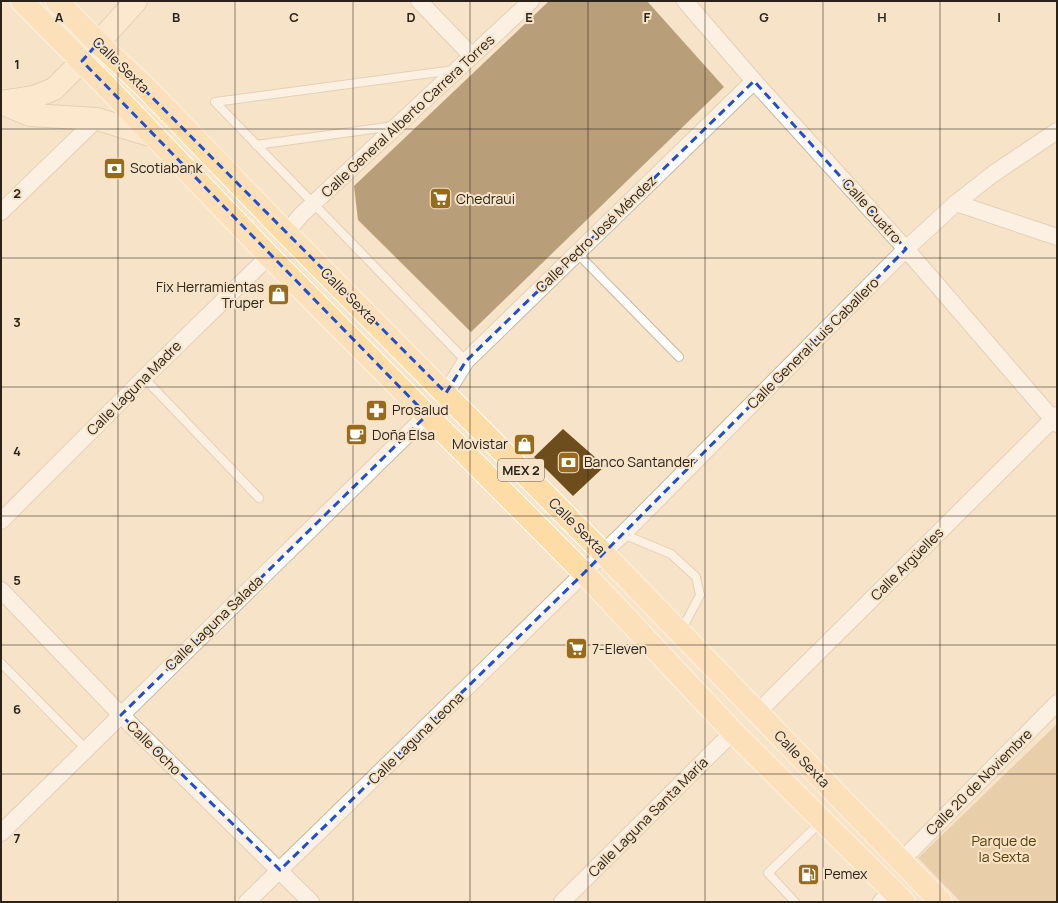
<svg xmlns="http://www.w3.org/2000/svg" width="1058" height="903" viewBox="0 0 1058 903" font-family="Manrope,sans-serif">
  <rect width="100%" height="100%" fill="#f7e4c8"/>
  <polygon fill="#d5b586" points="1057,724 1057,902 961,902 918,858"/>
  <g fill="#6c4d1b">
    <polygon points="549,1 647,1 724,87 471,332 358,220 354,186"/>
    <polygon points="563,429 605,466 573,496 534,457"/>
  </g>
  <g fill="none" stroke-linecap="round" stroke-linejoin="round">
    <defs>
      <g id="lane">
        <polyline points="454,70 215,102 466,361"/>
        <polyline points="256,145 394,126"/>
        <polyline points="577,253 679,357"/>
        <polyline points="144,378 259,498"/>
        <polyline points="623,534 671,554 696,577 700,595 681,631"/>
        <polyline points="1,663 86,749"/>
        <polyline points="795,902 768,873 822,821"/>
      </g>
      <g id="street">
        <polyline points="419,1 472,56"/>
        <polyline points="685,1 754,81 906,249 1057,424"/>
        <polyline points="956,203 1057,237"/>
        <polyline points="1,212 97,119"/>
        <polyline points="286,233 301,215 531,1"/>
        <polyline points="446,393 466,361 754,81"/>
        <polyline points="1,521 144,378 269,256"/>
        <polyline points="1,590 121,715 311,902"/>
        <polyline points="757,713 1057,415"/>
        <polyline points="1,833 427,415"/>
        <polyline points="901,861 1057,703"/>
        <polyline points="247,902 584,573 603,553 623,534 906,249 956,203 993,174 1057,131"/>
        <polyline points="562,902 733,732"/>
        <polyline points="881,902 893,891"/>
      </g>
      <g id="secondary">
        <polyline points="98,43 136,1"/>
        <polyline points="1,102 34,97 54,89 82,61"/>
        <polyline points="1,103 30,115 97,119 153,136"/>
      </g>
      <g id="primary">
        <polyline points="22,1 110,90 269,256 584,573 733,732 904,902"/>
        <polyline points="57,1 98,43 145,87 286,233 603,553 941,902"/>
      </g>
    </defs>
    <use href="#lane" stroke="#cbb89d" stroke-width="10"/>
    <use href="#street" stroke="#cbb89d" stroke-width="18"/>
    <use href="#secondary" stroke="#cbb89d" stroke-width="24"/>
    <use href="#primary" stroke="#fff" stroke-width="24"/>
    <use href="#lane" stroke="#fff" stroke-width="8"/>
    <use href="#street" stroke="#fff" stroke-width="16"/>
    <use href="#secondary" stroke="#ffedd3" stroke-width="22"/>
    <use href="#primary" stroke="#fedca6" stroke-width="22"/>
  </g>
  <path d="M0 0H1058V903H0ZM98,43L446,393L466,361L754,81L906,249L584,573L280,870L121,715L427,415L82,61Z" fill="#f7e4c8" fill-opacity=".55" fill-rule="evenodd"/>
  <path fill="none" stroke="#1d4ed8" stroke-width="3" stroke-dasharray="8 5" stroke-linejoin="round" d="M98,43L446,393L466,361L754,81L906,249L584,573L280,870L121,715L427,415L82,61Z"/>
  <path fill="none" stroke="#2b2319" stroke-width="1" stroke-opacity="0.55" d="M118,1V902M235,1V902M353,1V902M470,1V902M588,1V902M705,1V902M823,1V902M940,1V902M1,129H1057M1,258H1057M1,387H1057M1,516H1057M1,645H1057M1,774H1057"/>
  <defs>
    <symbol id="bank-square" viewBox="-11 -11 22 22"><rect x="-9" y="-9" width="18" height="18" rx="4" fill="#986b1a" stroke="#f7e4c8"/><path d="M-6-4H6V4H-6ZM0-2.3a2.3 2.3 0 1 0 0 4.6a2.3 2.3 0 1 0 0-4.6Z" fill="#fff"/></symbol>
    <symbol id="supermarket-square" viewBox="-11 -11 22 22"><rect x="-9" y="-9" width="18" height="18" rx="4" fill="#986b1a" stroke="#f7e4c8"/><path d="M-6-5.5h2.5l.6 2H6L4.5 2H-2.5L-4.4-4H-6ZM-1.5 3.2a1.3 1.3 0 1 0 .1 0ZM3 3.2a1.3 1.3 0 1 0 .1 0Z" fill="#fff"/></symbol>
    <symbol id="shop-square" viewBox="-11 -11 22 22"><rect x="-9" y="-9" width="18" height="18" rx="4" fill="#986b1a" stroke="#f7e4c8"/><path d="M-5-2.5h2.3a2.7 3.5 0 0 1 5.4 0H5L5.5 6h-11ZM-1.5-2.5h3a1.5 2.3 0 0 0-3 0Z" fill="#fff"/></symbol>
    <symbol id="pharmacy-square" viewBox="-11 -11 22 22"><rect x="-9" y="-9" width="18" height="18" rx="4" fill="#986b1a" stroke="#f7e4c8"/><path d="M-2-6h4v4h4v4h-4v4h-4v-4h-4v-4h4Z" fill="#fff"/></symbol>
    <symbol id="cafe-square" viewBox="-11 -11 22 22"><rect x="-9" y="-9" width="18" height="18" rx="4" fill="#986b1a" stroke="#f7e4c8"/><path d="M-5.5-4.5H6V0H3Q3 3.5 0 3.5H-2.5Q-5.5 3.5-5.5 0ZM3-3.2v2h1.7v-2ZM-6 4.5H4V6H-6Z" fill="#fff"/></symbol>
    <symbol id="fuel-square" viewBox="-11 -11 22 22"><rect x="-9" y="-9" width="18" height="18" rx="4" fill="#986b1a" stroke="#f7e4c8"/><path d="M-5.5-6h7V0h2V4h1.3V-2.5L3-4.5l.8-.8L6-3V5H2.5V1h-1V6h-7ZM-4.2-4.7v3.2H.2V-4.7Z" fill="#fff"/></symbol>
  </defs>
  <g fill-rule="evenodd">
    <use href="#bank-square" x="102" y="156" width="25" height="25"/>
    <use href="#supermarket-square" x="428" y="186" width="25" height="25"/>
    <use href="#shop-square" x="266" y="282" width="25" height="25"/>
    <use href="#pharmacy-square" x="364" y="398" width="25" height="25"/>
    <use href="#cafe-square" x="344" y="422" width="25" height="25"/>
    <use href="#shop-square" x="512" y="432" width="25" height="25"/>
    <use href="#bank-square" x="556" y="450" width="25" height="25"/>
    <use href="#supermarket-square" x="564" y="636" width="25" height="25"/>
    <use href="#fuel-square" x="796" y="862" width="25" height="25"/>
  </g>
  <g text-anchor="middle" stroke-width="4" stroke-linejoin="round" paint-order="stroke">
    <rect fill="#f7e4c8" stroke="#685d4e" stroke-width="1" x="498" y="459" width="46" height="22" rx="3"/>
    <g font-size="13" font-weight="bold" fill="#2b2319">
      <text x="521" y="475">MEX 2</text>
    </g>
    <g font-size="14" fill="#2b2319" stroke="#f7e4c8">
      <text transform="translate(121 65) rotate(44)" y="5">Calle Sexta</text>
      <text transform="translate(408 116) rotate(-43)" y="5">Calle General Alberto Carrera Torres</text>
      <text transform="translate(872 211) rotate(48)" y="5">Calle Cuatro</text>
      <text transform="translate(596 234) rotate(-44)" y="5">Calle Pedro José Méndez</text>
      <text transform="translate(349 296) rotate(45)" y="5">Calle Sexta</text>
      <text transform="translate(813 343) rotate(-45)" y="5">Calle General Luis Caballero</text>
      <text transform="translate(134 388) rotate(-45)" y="5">Calle Laguna Madre</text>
      <text transform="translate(577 526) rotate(45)" y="5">Calle Sexta</text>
      <text transform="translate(907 564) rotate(-45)" y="5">Calle Argüelles</text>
      <text transform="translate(214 623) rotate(-44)" y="5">Calle Laguna Salada</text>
      <text transform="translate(416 738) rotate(-44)" y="5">Calle Laguna Leona</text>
      <text transform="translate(154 748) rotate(45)" y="5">Calle Ocho</text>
      <text transform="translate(802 759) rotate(46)" y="5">Calle Sexta</text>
      <text transform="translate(979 782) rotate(-45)" y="5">Calle 20 de Noviembre</text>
      <text transform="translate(648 817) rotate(-45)" y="5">Calle Laguna Santa María</text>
    </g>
    <g font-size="14" fill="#2b2319" stroke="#f7e4c8" text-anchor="start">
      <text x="130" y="173">Scotiabank</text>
      <text x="456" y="204">Chedraui</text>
      <text x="264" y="292" text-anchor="end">Fix Herramientas<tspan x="264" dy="16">Truper</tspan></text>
      <text x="392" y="415">Prosalud</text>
      <text x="372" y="440">Doña Elsa</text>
      <text x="508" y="449" text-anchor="end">Movistar</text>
      <text x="584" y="467">Banco Santander</text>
      <text x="592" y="654">7-Eleven</text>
      <text x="824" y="879">Pemex</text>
    </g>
    <g font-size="14" fill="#573a03" stroke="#f7e4c8">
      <text x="1004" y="846">Parque de<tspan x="1004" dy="16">la Sexta</tspan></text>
    </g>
  </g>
  <g font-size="13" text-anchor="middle" font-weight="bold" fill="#2b2319" stroke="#f7e4c8" stroke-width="4" stroke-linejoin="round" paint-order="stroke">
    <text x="59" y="22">A</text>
    <text x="176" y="22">B</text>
    <text x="294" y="22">C</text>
    <text x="411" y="22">D</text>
    <text x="529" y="22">E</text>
    <text x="647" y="22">F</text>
    <text x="764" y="22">G</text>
    <text x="882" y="22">H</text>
    <text x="999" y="22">I</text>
    <text x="17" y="69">1</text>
    <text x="17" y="198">2</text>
    <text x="17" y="327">3</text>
    <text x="17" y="456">4</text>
    <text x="17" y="585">5</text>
    <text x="17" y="714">6</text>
    <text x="17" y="843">7</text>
  </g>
  <rect width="1058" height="903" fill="none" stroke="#2b2319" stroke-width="4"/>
</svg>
